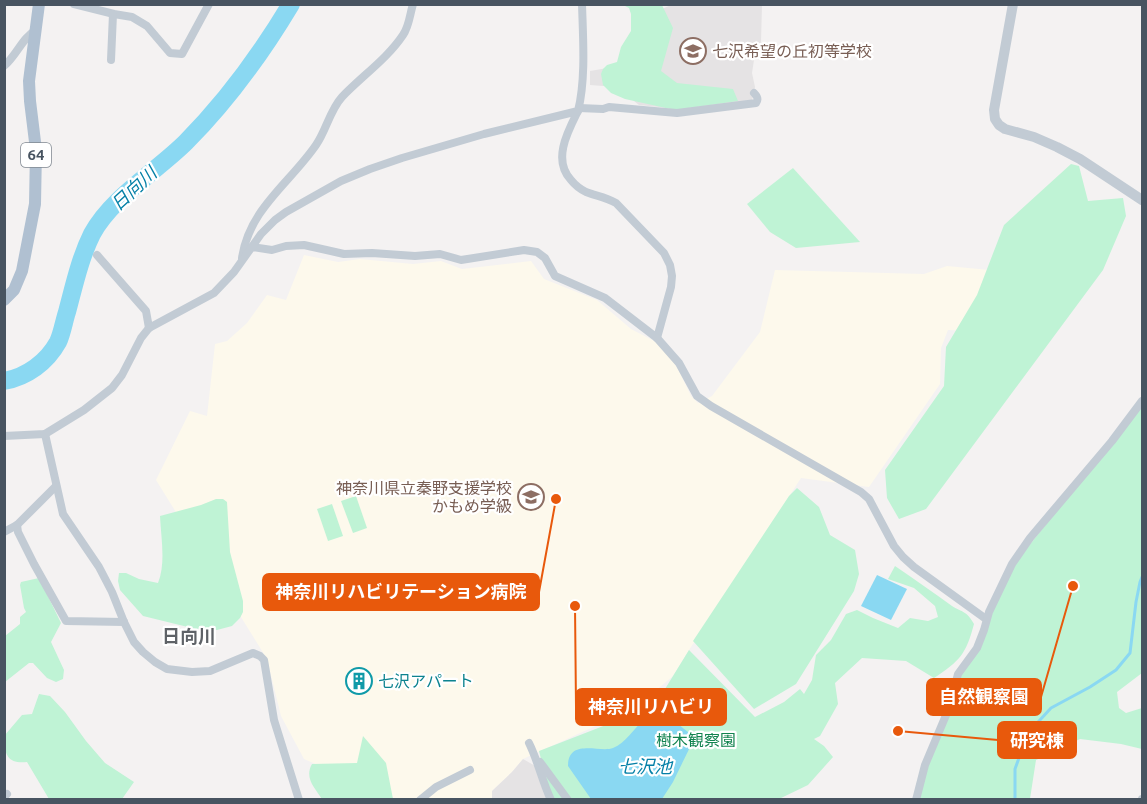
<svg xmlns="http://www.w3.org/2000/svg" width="1147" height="804" viewBox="0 0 1147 804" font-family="Ubuntu,'Noto Sans JP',sans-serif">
  <rect width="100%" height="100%" fill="#f4f2f2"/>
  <polygon fill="#fdf9ec" points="304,255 338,262 360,259 413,264 441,261 462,269 531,261 544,279 597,300 631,329 658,343 676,365 691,396 698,403 712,396 760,332 775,270 924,274 947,266 1000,271 972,331 948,330 941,348 940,384 869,487 801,478 689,650 673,676 635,708 523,759 512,772 492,791 492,799 396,799 304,759 281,716 267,659 156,480 190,411 207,416 215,344 227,341 247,323 267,295 286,300"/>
  <g fill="#e5e3e4">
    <polygon points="671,5 762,5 761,42 754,60 752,73 755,87 752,101 677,109 639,105 617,87 590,85 590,71 619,66 651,14"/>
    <polygon points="523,759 537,767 547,799 492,799 492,791 512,772"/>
  </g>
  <g fill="#bff3d5">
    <polygon points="623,5 662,5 673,28 661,71 677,83 733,89 738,101 675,110 625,99 611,93 603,85 601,74 603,69 607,65 617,62 621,47 631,31 631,14 629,8"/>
    <polygon points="1071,164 1079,166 1088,201 1123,198 1126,216 1103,270 926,509 899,519 887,498 885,470 944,386 946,347 977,295 1004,225"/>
    <polygon points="793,168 860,242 796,248 770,232 747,204"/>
    <polygon points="1142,405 1142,673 1117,692 1119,708 1126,713 1142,708 1142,749 1121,744 1080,739 1036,760 1030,799 919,800 927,764 961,674 991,610 1015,563"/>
    <polygon points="797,488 819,507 830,535 855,550 859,574 854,591 796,684 754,709 693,641 789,496"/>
    <polygon points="356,496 367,528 353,533 341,501"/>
    <path d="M216,499H223L227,502L230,552L243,601V612L240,618L232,626L217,630L196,629L143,616L120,590L118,581L119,573H126L139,579L158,583C166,563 161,538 160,516L201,505Z"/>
    <polygon points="332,504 343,536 328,541 317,509"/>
    <path d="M895,566C914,579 933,592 952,606C963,613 966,610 974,624C966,654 960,661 934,678L906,661L862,658L835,683L838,704L820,736L814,739L824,746L833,757L808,785L779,799H555L549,790L539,751L629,716L649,704L665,689L689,650L755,717L784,702L800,689L804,694L812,680L816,655L831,640L846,614L857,610L873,618L898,628L910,618L928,621L938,617L935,606L914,588L888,579Z"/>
    <polygon points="39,578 61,623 51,642 64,670 63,679 56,682 47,678 33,663 29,663 5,682 5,636 20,624 20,617 26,612 24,608 20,585 21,582"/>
    <path d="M39,694L50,696L65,712L86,741L105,763L134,782L122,799H49L27,762C6,764 4,753 5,735L22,715L32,714Z"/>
    <path d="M363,736L386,763L393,799H322C315,788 304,778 312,764L357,763Z"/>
  </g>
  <g fill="#8ad8f2">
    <polygon points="877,575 907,589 891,620 861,606"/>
    <path d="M667,705L677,712V716L674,721L693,736V741L673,782L662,799H591L568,766C568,738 600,753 613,748C626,743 633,729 644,720C651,714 660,710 667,705Z"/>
  </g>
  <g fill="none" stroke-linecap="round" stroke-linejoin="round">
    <polyline stroke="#8ad8f2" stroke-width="3" points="1015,800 1015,769 1028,733 1051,708 1090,687 1116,670 1130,653 1136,602 1140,582 1142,577"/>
    <path stroke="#8ad8f2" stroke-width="18" d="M4,381C27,377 47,362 58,342C62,334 64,321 67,312C74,286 80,258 92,234C112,197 157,171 186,142C227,101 261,54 291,4"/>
    <g stroke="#c2cbd4" stroke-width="8">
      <polyline points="74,4 114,14 132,17 147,26 170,53 182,54 209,4"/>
      <polyline points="111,60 113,14"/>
      <path d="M4,66C17,55 22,38 36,30"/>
      <path d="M579,108L603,109L609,107L677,113L756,103C759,99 757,96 754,93"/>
      <path d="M252,247L272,250L286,246L304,245L344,254L372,253L415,256L440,254L461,260L524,250L537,252L545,258L555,276L605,298L657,338L671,287L672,276L670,265L664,253L616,203C605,197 596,196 586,192C580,189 575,185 571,180C552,160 568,131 578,111"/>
      <polyline points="97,255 146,311 149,328"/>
      <path d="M242,258C249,209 290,183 316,145C326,131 330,110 342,97C362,76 387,59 403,35C409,27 410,14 413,4"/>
      <polyline points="657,338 679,363 697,396 711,406 861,492 869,499 894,546 903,557 914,567 986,619"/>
      <polyline points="45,434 63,514 99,567 112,592 124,622 134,642 143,652 155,662 167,669 192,672 210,671 253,653 260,656 264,660 274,720 299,800"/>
      <path d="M4,436L45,434L84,410L112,388L122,375L141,338L149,328L214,293L234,272L261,234L275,220L286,212L341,181L370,169L402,158L484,134L578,111C586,79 583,38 582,4"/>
      <polyline points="17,525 18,532 34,564 66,621 124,622"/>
      <polyline points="4,532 17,525 56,486"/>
      <path d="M529,743C538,761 542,781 551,800"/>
      <polyline points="540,762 568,800"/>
      <polyline points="4,797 7,794"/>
      <polyline points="420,800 436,787 470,770"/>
      <polyline points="916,800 925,765 949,708 958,674 977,648 984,630 989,612 1012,564 1030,538 1112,441 1142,401"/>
      <polyline points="1142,800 1142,799"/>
    </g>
    <polyline stroke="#c2cbd4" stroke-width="10" points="1013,4 994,110 995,119 999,125 1005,129 1034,137 1057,147 1080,159 1142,200"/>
    <polyline stroke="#b0c0d1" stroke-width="12" points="4,300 14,290 22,271 35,204 36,150 30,101 29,81 39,4"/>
  </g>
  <defs>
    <symbol id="school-ring" viewBox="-11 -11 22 22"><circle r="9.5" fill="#fff" stroke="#8d6e63" stroke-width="1.5"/><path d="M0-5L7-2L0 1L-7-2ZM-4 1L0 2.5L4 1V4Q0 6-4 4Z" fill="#8d6e63"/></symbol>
    <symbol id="building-ring" viewBox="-11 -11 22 22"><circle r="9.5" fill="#fff" stroke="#0f9aa8" stroke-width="1.5"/><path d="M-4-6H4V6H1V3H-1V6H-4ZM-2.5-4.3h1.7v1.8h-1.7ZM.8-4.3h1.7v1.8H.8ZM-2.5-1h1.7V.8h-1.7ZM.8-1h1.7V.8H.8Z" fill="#0f9aa8"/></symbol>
  </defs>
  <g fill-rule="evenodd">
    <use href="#school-ring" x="678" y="36" width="30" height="30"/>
    <use href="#school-ring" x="516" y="482" width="30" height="30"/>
    <use href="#building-ring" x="344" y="666" width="30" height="30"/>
  </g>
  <g text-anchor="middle" stroke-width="4.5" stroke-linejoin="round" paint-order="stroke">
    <rect fill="#fff" stroke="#7f8790" stroke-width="1.5" x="21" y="143" width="30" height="24" rx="4.5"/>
    <g font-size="15" font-weight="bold" fill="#485461">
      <text x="36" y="160">64</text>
    </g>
    <g font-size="16" fill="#785e54" stroke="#fff" text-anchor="start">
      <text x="712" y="57">七沢希望の丘初等学校</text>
      <text x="512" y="494" text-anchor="end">神奈川県立秦野支援学校<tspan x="512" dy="18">かもめ学級</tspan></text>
    </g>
    <g font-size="16" fill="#0d838f" stroke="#fff" text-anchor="start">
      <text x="378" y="687">七沢アパート</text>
    </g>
    <g font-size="16" fill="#12834f" stroke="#fff">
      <text x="696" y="746">樹木観察園</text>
    </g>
    <g font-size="18" font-style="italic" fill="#0580a7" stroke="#fff">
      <text transform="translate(134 189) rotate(-43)" y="6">日向川</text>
      <text x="645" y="773">七沢池</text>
    </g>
    <g font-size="18" font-weight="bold" fill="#5e6267" stroke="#fff">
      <text x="189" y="643">日向川</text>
    </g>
  </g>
  <path fill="none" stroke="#e8590c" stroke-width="2" d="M556 499L539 592M1073 586L1041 697M575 606L576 707M898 731L998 740"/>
  <g fill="#e8590c" stroke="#fff" stroke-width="2">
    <circle cx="556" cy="499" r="6"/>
    <circle cx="1073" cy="586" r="6"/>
    <circle cx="575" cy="606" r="6"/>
    <circle cx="898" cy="731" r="6"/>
  </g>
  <g fill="#e8590c" stroke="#e8590c" stroke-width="2">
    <rect x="263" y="574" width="276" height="36" rx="6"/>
    <rect x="927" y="679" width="114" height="36" rx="6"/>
    <rect x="576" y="689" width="150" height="36" rx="6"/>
    <rect x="998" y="722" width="78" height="36" rx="6"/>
  </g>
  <g font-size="18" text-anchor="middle" font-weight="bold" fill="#fff">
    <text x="401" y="598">神奈川リハビリテーション病院</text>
    <text x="984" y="703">自然観察園</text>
    <text x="651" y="713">神奈川リハビリ</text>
    <text x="1037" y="747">研究棟</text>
  </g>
  <rect width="1147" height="804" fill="none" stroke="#485461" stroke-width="12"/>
</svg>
